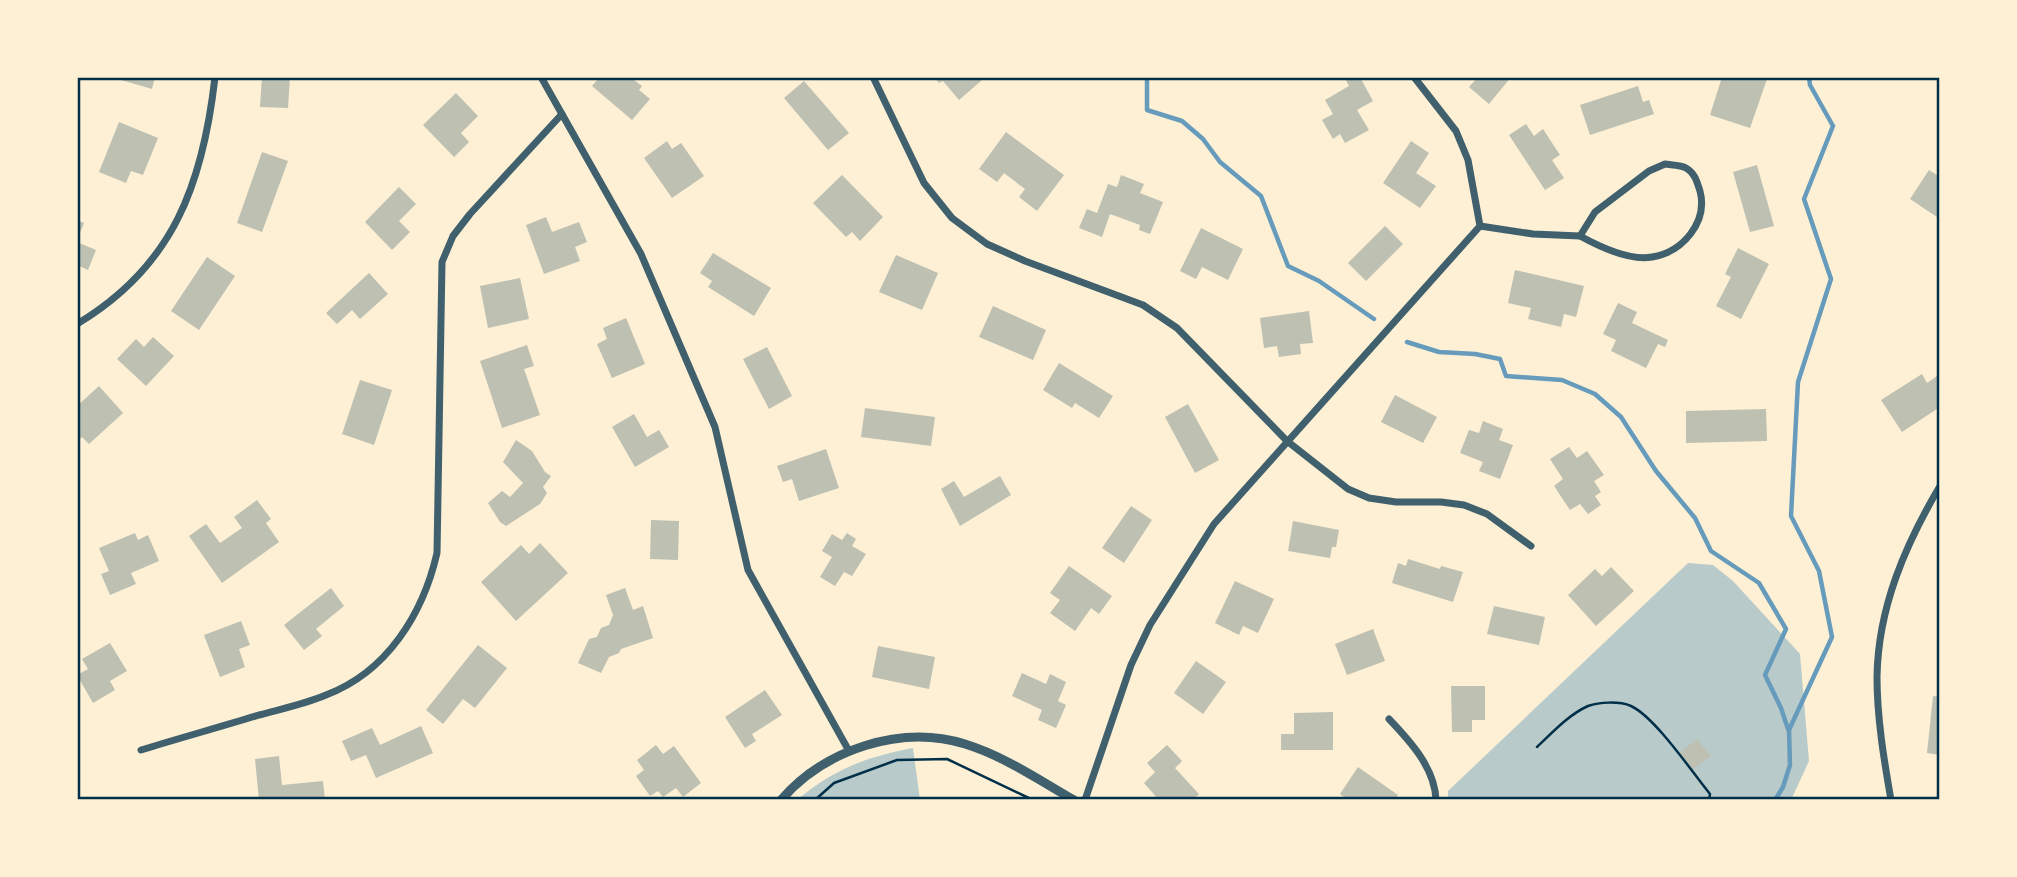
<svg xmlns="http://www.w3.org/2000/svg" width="2017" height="877" viewBox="0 0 2017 877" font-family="Signika,sans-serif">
  <rect width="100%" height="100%" fill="#fdf0d5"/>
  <g fill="#b9caca">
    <polygon points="1688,563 1713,565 1733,581 1800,654 1809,761 1791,800 1448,800 1448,791"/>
    <path d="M913,748L920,800H797C834,769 866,757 913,748Z"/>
  </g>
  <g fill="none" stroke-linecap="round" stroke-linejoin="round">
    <g stroke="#669bbc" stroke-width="4.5">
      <polyline points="1147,77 1147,110 1182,121 1203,139 1220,162 1261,196 1288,266 1319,281 1374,319"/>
      <polyline points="1407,342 1439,352 1475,354 1500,359 1506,376 1562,380 1595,394 1621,417 1656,471 1695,518 1711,551 1759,583 1786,629 1765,675 1781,708 1788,729"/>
      <polyline points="1775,800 1783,787 1790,765 1789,730 1832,637 1819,571 1791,516 1798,382 1831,279 1804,199 1833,126 1810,85 1809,77"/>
    </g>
  </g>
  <g fill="#bec0b2">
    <polygon points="122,77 155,77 152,89 121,80"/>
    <polygon points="262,77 290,77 288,108 260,107"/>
    <polygon points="600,77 630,77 642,86 639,90 650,99 632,120 592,86"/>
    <polygon points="934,77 980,77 982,80 959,100 943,81 939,83"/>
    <polygon points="1351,77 1360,77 1373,101 1357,110 1369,130 1345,143 1340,134 1333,139 1322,120 1333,114 1325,100 1349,86 1346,80"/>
    <polygon points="1478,77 1511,77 1489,104 1469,87"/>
    <polygon points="1722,77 1767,79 1750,128 1710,115"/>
    <polygon points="804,81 849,133 828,150 784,98"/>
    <polygon points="1638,86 1643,102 1649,100 1654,114 1590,135 1580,105"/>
    <polygon points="456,93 478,116 461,133 469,142 454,157 423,125"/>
    <polygon points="119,122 158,138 143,175 131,171 126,183 99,172"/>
    <polygon points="1526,124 1534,136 1543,129 1560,155 1552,160 1564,178 1545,190 1509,135"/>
    <polygon points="1006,132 1064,175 1037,211 1019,197 1025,189 1004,173 997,182 979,169"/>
    <polygon points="667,141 672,149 681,143 704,176 672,198 644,158"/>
    <polygon points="1411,141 1429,153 1416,173 1436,186 1420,208 1383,183"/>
    <polygon points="262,152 288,161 262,232 237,223"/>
    <polygon points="1757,165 1774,226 1750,232 1733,172"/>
    <polygon points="1929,170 1940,177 1940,219 1910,199"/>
    <polygon points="842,175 883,217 860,241 852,232 846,237 813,203"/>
    <polygon points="1121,175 1144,184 1140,193 1163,202 1150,234 1139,230 1140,225 1110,214 1102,237 1079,228 1087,209 1097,213 1108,184 1117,187"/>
    <polygon points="399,187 416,204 399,221 410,232 392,250 365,222"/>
    <polygon points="546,217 552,232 579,222 587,242 575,247 580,261 544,274 526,225"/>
    <polygon points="77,220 84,223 77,240"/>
    <polygon points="1385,226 1403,244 1366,281 1348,263"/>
    <polygon points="1201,228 1243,249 1228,280 1202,267 1196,279 1180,271"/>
    <polygon points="77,242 96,250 88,270 77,265"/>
    <polygon points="1738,248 1769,264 1741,319 1716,306 1731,277 1725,274"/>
    <polygon points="713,253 771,288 754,316 708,287 712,281 700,273"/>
    <polygon points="896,255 938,273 922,310 879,292"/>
    <polygon points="207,257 235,276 199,330 171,311"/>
    <polygon points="1515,270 1584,286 1576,317 1564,314 1561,327 1528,319 1531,308 1508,303"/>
    <polygon points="369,273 388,294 360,319 352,310 337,324 326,313"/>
    <polygon points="520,278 529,319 488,328 480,286"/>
    <polygon points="1618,303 1637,312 1632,323 1668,340 1665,347 1658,344 1646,368 1611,351 1616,340 1603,334"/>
    <polygon points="993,306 1046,330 1033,360 979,337"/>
    <polygon points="1309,311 1313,343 1300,344 1301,354 1279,357 1277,346 1264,348 1260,318"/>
    <polygon points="626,318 645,364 612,378 597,344 607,339 603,328"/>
    <polygon points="153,337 174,356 146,386 117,359 136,339 144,347"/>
    <polygon points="527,345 534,366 524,369 540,415 502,428 480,361"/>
    <polygon points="767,347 792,396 769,409 743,359"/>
    <polygon points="1059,363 1113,396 1099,418 1075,403 1072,408 1043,390"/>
    <polygon points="1922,374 1927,383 1940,374 1940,407 1902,432 1881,400"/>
    <polygon points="360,380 392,390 374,445 342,434"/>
    <polygon points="99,386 123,413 89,444 82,437 77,441 77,406"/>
    <polygon points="1395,395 1437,417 1423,443 1381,422"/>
    <polygon points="1188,404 1219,460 1195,473 1165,417"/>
    <polygon points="865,408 935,417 931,446 861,437"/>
    <polygon points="1766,409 1767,441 1686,443 1686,411"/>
    <polygon points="634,414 647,437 659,430 669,447 635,467 612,427"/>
    <polygon points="1483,421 1503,429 1499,440 1513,445 1500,479 1479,471 1483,462 1460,453 1469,430 1479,433"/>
    <polygon points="516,440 532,451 545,472 551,476 543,487 547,493 540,504 506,526 500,522 488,503 502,491 510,497 523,483 503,462"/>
    <polygon points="1569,447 1577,458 1587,451 1604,475 1594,481 1601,492 1595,496 1601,505 1588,514 1580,504 1570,510 1554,486 1563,479 1550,459"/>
    <polygon points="826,449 839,488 799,501 792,479 783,482 777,466"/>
    <polygon points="1000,476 1011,495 960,526 941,489 954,481 964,497"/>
    <polygon points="257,500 271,519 266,523 279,542 222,583 189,536 206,524 220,543 242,528 234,517"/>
    <polygon points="1131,506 1152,520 1124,563 1102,548"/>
    <polygon points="651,520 679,521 678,560 650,559"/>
    <polygon points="1293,521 1339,530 1336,547 1332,547 1330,558 1288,551"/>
    <polygon points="135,533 138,540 148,535 159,561 131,573 136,584 110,595 101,574 109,571 99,548"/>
    <polygon points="847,533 856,539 852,546 866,554 852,576 844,572 835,586 820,577 832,557 822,551 832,534 842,540"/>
    <polygon points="540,543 568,573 516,621 481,582 521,545 529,554"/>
    <polygon points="1408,559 1440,569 1441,566 1463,572 1453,602 1392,583 1398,563 1406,566"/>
    <polygon points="1069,566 1112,596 1099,614 1091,608 1075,631 1050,613 1060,600 1050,593"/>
    <polygon points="1611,567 1634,591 1596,626 1568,595 1595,569 1602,576"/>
    <polygon points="1235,581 1274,599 1258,633 1243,626 1239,635 1215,623"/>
    <polygon points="331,588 344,606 316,629 322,636 304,650 284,625"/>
    <polygon points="625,588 633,610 643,606 653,638 621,649 619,653 609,657 601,673 578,663 589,639 597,637 601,628 609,625 613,615 606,595"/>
    <polygon points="1494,606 1545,617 1539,645 1487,634"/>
    <polygon points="241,621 250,645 239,649 245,667 220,677 204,635"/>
    <polygon points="1373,629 1385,661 1347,675 1335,644"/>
    <polygon points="110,643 127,671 110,681 115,690 93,703 77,675 88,669 82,659"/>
    <polygon points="478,645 507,668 475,708 463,699 443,724 426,710"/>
    <polygon points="878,646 935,657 929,689 872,677"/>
    <polygon points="1196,661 1226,682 1203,714 1174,693"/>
    <polygon points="1022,673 1046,684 1050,674 1066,682 1058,701 1066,705 1056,728 1038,720 1042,710 1012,696"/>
    <polygon points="1451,686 1485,686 1485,720 1472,720 1472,732 1452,732"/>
    <polygon points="765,690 782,715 752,734 756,741 745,748 725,717"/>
    <polygon points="1933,696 1940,697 1940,755 1927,753"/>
    <polygon points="1333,712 1333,750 1281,750 1281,734 1294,734 1294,713"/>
    <polygon points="421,726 433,753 376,778 366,755 351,761 342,741 372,728 380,745"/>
    <polygon points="1697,739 1711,756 1692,770 1679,753"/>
    <polygon points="656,745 663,754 674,746 701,783 683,797 676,788 663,797 658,791 650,796 636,776 644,770 637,760"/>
    <polygon points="1167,745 1182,761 1175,768 1199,794 1193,800 1159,800 1144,783 1155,772 1147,763"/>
    <polygon points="279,756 282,785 323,781 325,800 259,800 255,759"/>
    <polygon points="1358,767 1398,795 1395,800 1348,800 1340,794"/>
  </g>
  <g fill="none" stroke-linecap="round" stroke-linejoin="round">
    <g stroke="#003049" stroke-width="2.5">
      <path d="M1537,747C1552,733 1568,715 1588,706C1599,702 1619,701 1631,706C1655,717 1692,772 1710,794L1709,800"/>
      <polyline points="815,800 834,783 897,760 947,759 1033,800"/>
    </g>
    <g stroke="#3f606c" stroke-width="7">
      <polyline points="541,77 641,254 715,427 748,570 849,751"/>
      <polyline points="873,77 924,183 952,218 987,244 1025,261 1143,305 1177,328 1287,441 1348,489 1369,498 1396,502 1441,502 1464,505 1487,514 1531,546"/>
      <path d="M1665,164C1671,165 1681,165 1686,168C1695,173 1697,182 1700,191C1708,222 1683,252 1652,257C1629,261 1600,247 1580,236L1595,212L1649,171Z"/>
      <polyline points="1480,226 1533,234 1580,236"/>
      <path d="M77,324C174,266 203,183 215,77"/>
      <path d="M1389,719C1410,741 1435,768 1436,800"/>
      <path d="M141,750C180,738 220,727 259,715C281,709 305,704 326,695C387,672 423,614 437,553L442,262L453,236L470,214L562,114"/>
      <polyline points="1085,800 1131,665 1150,625 1214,524 1480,226 1468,160 1456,131 1414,77"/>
      <path d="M1891,800C1884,760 1877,718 1877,677C1878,608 1905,545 1940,486"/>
    </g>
    <path stroke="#3f606c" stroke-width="9" d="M781,800C824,750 900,724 965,744C1004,756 1039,780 1074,800"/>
  </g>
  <rect width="2017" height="877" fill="none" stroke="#fdf0d5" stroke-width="158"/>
  <rect x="79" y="79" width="1859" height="719" fill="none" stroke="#003049" stroke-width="2.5"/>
</svg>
